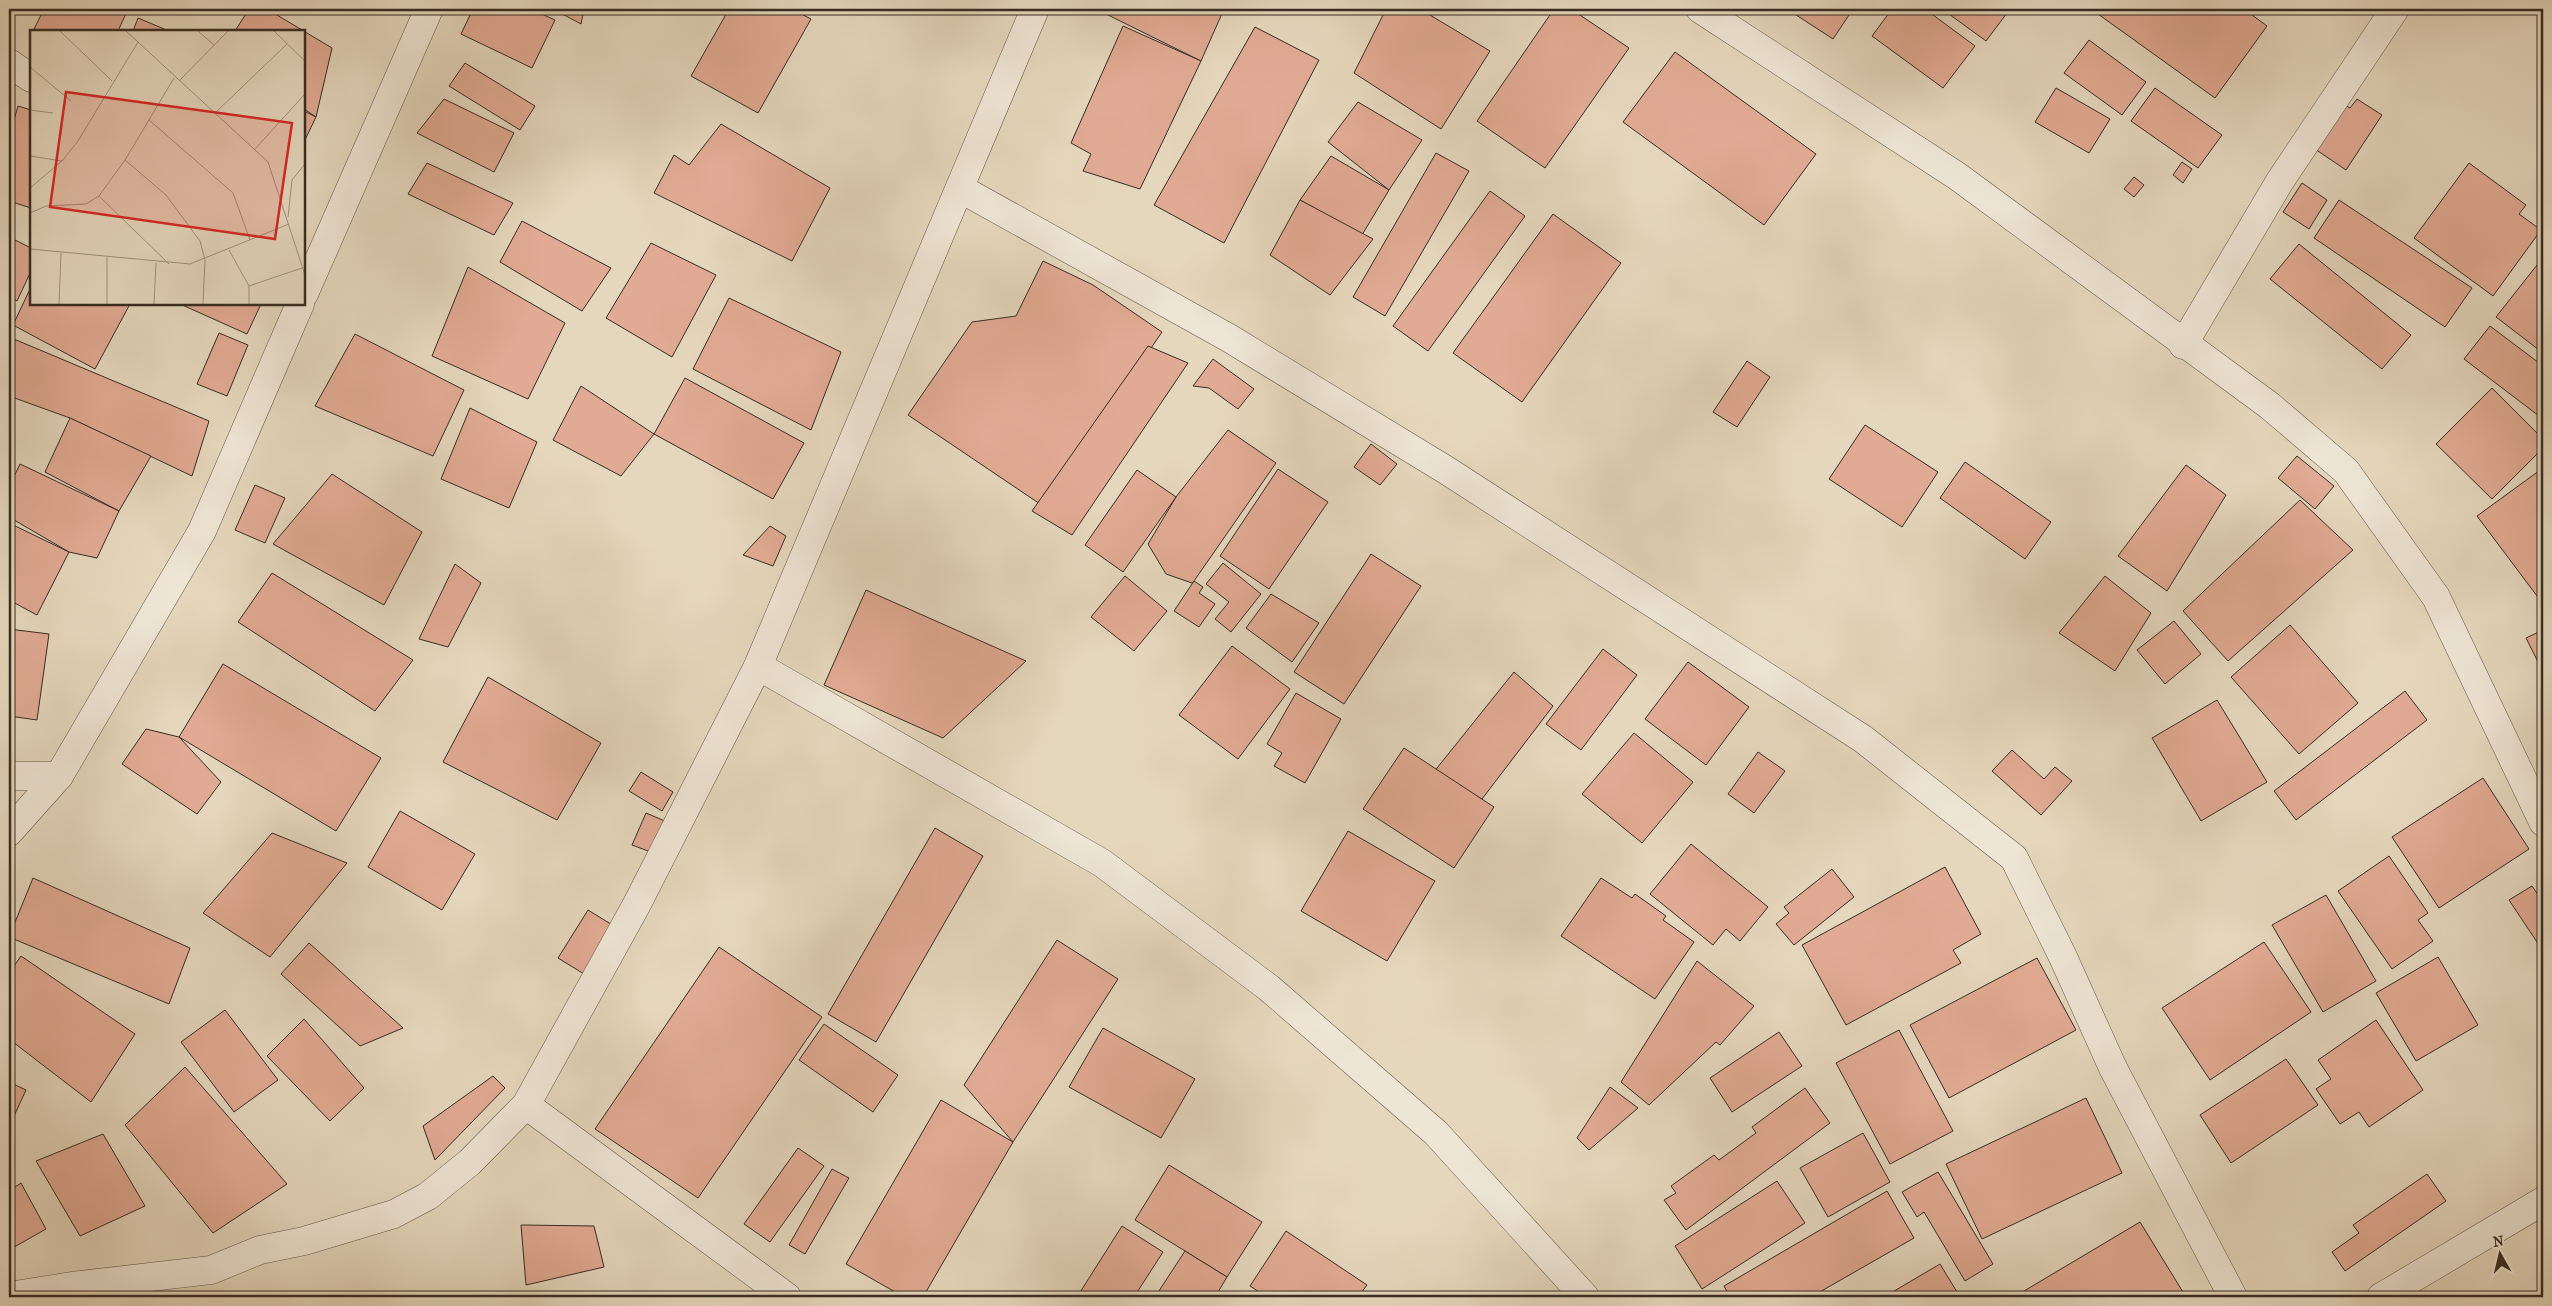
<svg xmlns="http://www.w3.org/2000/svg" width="2552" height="1306" viewBox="0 0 2552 1306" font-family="'IM FELL French Canon',serif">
  <rect width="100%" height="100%" fill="#e5d7bd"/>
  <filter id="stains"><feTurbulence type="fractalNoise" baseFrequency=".004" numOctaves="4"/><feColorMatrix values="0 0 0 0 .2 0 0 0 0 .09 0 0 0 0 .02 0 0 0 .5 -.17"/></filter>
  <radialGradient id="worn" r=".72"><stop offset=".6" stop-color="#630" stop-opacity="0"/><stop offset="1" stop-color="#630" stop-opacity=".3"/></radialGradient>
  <g fill="#e1aa94" stroke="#372d23">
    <polygon points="44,9 128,9 118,31 33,31"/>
    <polygon points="249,9 267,9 332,48 316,117 304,109 304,31 235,31"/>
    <polygon points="473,9 531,9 555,20 532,68 461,34"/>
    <polygon points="553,9 584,9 581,24"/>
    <polygon points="729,9 792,9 811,19 758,113 691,76"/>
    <polygon points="1109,9 1224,9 1201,61 1106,14"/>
    <polygon points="1386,9 1420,9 1490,51 1441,129 1354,73"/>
    <polygon points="1554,9 1571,9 1629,48 1545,168 1477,121"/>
    <polygon points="1787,9 1853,9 1833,39"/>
    <polygon points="1892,9 1925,9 1975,46 1943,88 1872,36"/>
    <polygon points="1942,9 2010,9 1986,41"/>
    <polygon points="2091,9 2244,9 2267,26 2215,98"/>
    <polygon points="138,18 169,31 133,31"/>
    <polygon points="1123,26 1201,61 1140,189 1083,171 1091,154 1071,143"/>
    <polygon points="1255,27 1319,60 1224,243 1154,205"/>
    <polygon points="2089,40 2146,82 2122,115 2064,73"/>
    <polygon points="1675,52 1816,154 1764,225 1623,122"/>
    <polygon points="465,63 535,106 520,130 449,86"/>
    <polygon points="2056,88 2110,119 2089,153 2035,122"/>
    <polygon points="2155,88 2222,135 2198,168 2131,121"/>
    <polygon points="444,99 514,133 494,172 417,133"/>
    <polygon points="2357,99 2382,115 2346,170 2315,149 2345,105 2350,108"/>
    <polygon points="1358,102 1422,140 1389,190 1328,142"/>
    <polygon points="18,106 31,110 31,208 9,201 9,137"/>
    <polygon points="304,111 316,117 304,142"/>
    <polygon points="721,124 830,188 792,261 654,193 674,155 689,165"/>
    <polygon points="1436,153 1469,171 1385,316 1353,297"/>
    <polygon points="1331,156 1389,190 1362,235 1300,200"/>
    <polygon points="2182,162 2192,169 2183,183 2173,175"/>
    <polygon points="427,163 513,203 494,235 408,194"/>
    <polygon points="2469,163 2526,205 2519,214 2541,230 2493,296 2414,238"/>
    <polygon points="2134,177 2144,185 2134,197 2124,189"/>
    <polygon points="2302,183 2327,200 2309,229 2283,212"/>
    <polygon points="1490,191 1525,216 1428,351 1393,326"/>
    <polygon points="1300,200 1373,239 1330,295 1270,255"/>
    <polygon points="2339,200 2472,288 2445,327 2314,238"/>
    <polygon points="1553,214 1621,263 1522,402 1453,353"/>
    <polygon points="522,221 611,268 582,311 500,262"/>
    <polygon points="9,237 31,248 31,271 17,301 9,297"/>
    <polygon points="651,243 716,275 672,357 606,318"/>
    <polygon points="2299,244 2411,335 2382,369 2270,279"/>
    <polygon points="1043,261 1093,285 1162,332 1043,506 908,415 972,322 1016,316"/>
    <polygon points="2537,265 2543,270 2543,353 2496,317"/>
    <polygon points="468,267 565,323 528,399 432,356"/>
    <polygon points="31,287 31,304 130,304 95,369 13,325"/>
    <polygon points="729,298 841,352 811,430 693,369"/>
    <polygon points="180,304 261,304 247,334"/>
    <polygon points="2490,326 2543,366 2543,419 2464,359"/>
    <polygon points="219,333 248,345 227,396 197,384"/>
    <polygon points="355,334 464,390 433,456 315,406"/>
    <polygon points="9,337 209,421 192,476 70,418 9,396"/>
    <polygon points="1148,346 1188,363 1072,535 1032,511"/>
    <polygon points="1213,359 1254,389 1238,409 1209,388 1193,386"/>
    <polygon points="1747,361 1770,377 1737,427 1713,412"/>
    <polygon points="685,378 804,443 773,499 654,434"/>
    <polygon points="581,386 654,434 621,476 553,440"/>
    <polygon points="2492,388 2543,439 2543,448 2492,499 2436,444"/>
    <polygon points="470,408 537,442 509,508 441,479"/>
    <polygon points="70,418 151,456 119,511 45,472"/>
    <polygon points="1865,425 1938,472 1902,527 1829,479"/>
    <polygon points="1228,430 1276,463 1194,581 1192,583 1166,574 1148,544 1176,497"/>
    <polygon points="1371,444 1397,464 1380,485 1354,467"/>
    <polygon points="2297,456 2334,486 2315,509 2278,478"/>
    <polygon points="1965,462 2051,522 2025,559 1940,498"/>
    <polygon points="20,464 119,511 97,558 69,552 9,517 9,487"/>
    <polygon points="2186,465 2226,495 2167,591 2118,556"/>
    <polygon points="2543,468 2543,604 2477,516"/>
    <polygon points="1278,469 1328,502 1269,589 1220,556"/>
    <polygon points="1137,470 1176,497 1123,572 1085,545"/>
    <polygon points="332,474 422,532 384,605 273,544"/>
    <polygon points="255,485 285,498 265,543 235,530"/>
    <polygon points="2300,500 2353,550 2228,661 2183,611"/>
    <polygon points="9,523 69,552 37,615 9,600"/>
    <polygon points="770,526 786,536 773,566 743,555"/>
    <polygon points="1371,554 1421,586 1344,704 1294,672"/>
    <polygon points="1223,563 1261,594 1231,632 1215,619 1229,602 1206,584"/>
    <polygon points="455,564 481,583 448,647 419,639"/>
    <polygon points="272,573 413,660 375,711 238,622"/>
    <polygon points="1125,576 1167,611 1134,651 1091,617"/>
    <polygon points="2105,576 2151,613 2115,671 2059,633"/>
    <polygon points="1194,581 1203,587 1199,593 1215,604 1199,627 1174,611"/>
    <polygon points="866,590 1026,661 943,738 824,685"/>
    <polygon points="1271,594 1319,623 1292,662 1246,628"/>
    <polygon points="2174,621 2201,654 2165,684 2137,650"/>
    <polygon points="2290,625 2358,703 2299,754 2231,677"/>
    <polygon points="9,629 49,634 37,720 9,716"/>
    <polygon points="2543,630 2543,672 2526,638"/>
    <polygon points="1232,646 1290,689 1238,759 1179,715"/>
    <polygon points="1603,649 1637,675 1581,750 1546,724"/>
    <polygon points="1688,662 1749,707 1706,765 1645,719"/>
    <polygon points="223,664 381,758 336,831 179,737"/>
    <polygon points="1514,672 1553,706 1482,799 1433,773"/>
    <polygon points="488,677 601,743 557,820 443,762"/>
    <polygon points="2405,691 2427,720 2296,820 2274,791"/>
    <polygon points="1296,693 1341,719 1305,783 1274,766 1282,753 1267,744"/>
    <polygon points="2217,700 2267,782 2201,821 2152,738"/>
    <polygon points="146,729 179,737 221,782 197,814 122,764"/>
    <polygon points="1634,733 1693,782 1642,843 1582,794"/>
    <polygon points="1404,748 1494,807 1454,868 1363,809"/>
    <polygon points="2012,750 2044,779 2055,767 2072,781 2041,815 1992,771"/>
    <polygon points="1758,752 1785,771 1754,813 1728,794"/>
    <polygon points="641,772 673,792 662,811 629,791"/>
    <polygon points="2483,778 2529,849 2439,908 2392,837"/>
    <polygon points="400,811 475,854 442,910 368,867"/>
    <polygon points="646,813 672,824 659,855 632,845"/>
    <polygon points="935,828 983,856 876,1042 828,1014"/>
    <polygon points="1348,831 1435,881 1387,961 1301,911"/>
    <polygon points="272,833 347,863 270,957 203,913"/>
    <polygon points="1691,844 1768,907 1740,941 1726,929 1713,945 1650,894"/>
    <polygon points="2389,856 2428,913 2418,920 2433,941 2392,969 2338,891"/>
    <polygon points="1945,867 1981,934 1953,950 1961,963 1846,1025 1802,945"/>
    <polygon points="1832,869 1854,897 1794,945 1776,924 1789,913 1784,907"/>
    <polygon points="33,878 190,948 169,1004 9,937"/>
    <polygon points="1601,878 1632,898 1635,894 1666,916 1663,920 1694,942 1655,999 1561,936"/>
    <polygon points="2532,886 2543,902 2543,951 2509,900"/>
    <polygon points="2326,895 2376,981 2323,1012 2272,925"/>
    <polygon points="588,910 614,926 584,974 558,958"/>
    <polygon points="1057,940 1118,979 1013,1142 964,1085"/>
    <polygon points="2264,942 2311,1012 2210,1080 2162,1008"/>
    <polygon points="309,943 403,1028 360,1046 281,974"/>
    <polygon points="719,947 822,1017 698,1198 595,1129"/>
    <polygon points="21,956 135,1034 91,1102 9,1039 9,973"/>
    <polygon points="2438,957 2478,1025 2416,1061 2376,993"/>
    <polygon points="2037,958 2076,1030 1949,1098 1910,1025"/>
    <polygon points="1697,961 1754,1006 1720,1045 1716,1042 1649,1105 1621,1082"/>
    <polygon points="225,1010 278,1080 234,1112 181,1042"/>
    <polygon points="304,1019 364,1088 330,1121 267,1056"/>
    <polygon points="2376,1020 2423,1090 2369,1127 2359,1112 2340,1124 2316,1089 2331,1079 2318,1060"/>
    <polygon points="824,1024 898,1075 873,1112 799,1060"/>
    <polygon points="1103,1028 1195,1079 1161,1138 1069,1087"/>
    <polygon points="1899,1030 1953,1131 1890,1164 1836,1063"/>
    <polygon points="1779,1032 1802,1066 1732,1112 1710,1078"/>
    <polygon points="2286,1059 2318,1105 2231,1163 2200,1115"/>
    <polygon points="185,1067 287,1184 213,1233 125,1125"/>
    <polygon points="493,1076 505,1088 435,1160 423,1126"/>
    <polygon points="9,1082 26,1090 9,1127"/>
    <polygon points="1610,1087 1638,1108 1589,1150 1577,1138"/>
    <polygon points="1805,1088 1830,1123 1686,1230 1664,1200 1676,1193 1671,1186 1714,1155 1719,1160 1756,1133 1752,1127"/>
    <polygon points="2086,1098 2122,1173 1982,1239 1946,1164"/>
    <polygon points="941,1100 1013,1142 923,1297 904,1297 846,1264"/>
    <polygon points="1863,1133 1890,1182 1828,1217 1800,1168"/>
    <polygon points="103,1134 145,1206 80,1236 36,1161"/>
    <polygon points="798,1148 824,1166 770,1242 744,1224"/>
    <polygon points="1169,1165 1262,1222 1227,1277 1135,1220"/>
    <polygon points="832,1169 849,1178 805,1254 789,1245"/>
    <polygon points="1938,1172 1993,1264 1965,1281 1924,1212 1917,1217 1902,1192"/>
    <polygon points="2427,1174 2446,1201 2345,1271 2332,1252 2359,1233 2353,1225"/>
    <polygon points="1777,1181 1805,1223 1702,1289 1675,1246"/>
    <polygon points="21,1183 46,1229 9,1250 9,1191"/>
    <polygon points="1887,1191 1914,1238 1811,1297 1730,1297 1724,1286"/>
    <polygon points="2140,1222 2186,1297 2014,1297"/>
    <polygon points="521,1225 594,1226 604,1267 526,1285"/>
    <polygon points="1122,1226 1163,1252 1134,1297 1077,1297"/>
    <polygon points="1286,1231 1367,1285 1358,1297 1267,1297 1250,1286"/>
    <polygon points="1185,1251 1227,1277 1215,1297 1155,1297"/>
    <polygon points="1940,1264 1960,1297 1884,1297"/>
  </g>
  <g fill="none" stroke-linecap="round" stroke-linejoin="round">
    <defs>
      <g id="street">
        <polyline points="1700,9 1957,176 2270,406 2346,471 2436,597 2543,822"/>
        <polyline points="9,63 31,78"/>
        <polyline points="961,189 1229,338 1446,470 1863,739 2014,858 2063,957 2113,1068 2233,1297"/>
        <polyline points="304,294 429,9"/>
        <polyline points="2183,345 2280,181 2395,9"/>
        <polyline points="758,666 1102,863 1269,988 1436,1133 1585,1297"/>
        <polyline points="9,776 59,776"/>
        <polyline points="9,832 59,776 202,531 300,304"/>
        <polyline points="526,1105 787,1297"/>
        <polyline points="9,1296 72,1286 211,1270 260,1250 304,1241 394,1214 428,1196 470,1162 526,1105 637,904 758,666 1035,9"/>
        <polyline points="2381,1297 2543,1201"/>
      </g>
    </defs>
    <use href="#street" stroke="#62584a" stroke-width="29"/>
    <use href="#street" stroke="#eee5d4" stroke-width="28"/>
  </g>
  <g transform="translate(30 30)">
    <rect width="275" height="275" fill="#e5d7bd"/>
    <path fill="none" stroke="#9f937f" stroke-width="1" d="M30,1L82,51M96,1L238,132L275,245M168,1L184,15M244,1L275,31M0,37L41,71M149,51L198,1M0,80L23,83M185,83L257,14M119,90L203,163L220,210M225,119L275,64M0,126L32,131M95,130L136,165L170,211L175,230L173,274M0,158L32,131L48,111L108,12M69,166L139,234M0,183L16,176L56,174L69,166L95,130L144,48M258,187L262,150L275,134M0,219L160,234L259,194M199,220L219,256L272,238M29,274L31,223M77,274V227M124,274L126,233M219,274V256"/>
    <path fill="#d62828" fill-opacity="0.15" stroke="#d62828" stroke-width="2.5" d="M36,62L262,93L245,209L20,177Z"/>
    <rect width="275" height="275" fill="none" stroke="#372d23" stroke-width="2.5"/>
  </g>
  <rect width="2552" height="1306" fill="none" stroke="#e5d7bd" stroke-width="30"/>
  <rect x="10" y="10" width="2532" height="1286" fill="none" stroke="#372d23" stroke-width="2.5"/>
  <rect x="15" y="15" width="2522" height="1276" fill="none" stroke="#372d23"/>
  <g transform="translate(2500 1254) rotate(352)" stroke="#eee5d4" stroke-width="4" paint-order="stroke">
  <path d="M0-4L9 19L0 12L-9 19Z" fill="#372d23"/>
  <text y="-8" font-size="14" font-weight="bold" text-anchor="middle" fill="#372d23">N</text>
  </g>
  <rect width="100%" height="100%" filter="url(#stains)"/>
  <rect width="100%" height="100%" fill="url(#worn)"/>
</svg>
